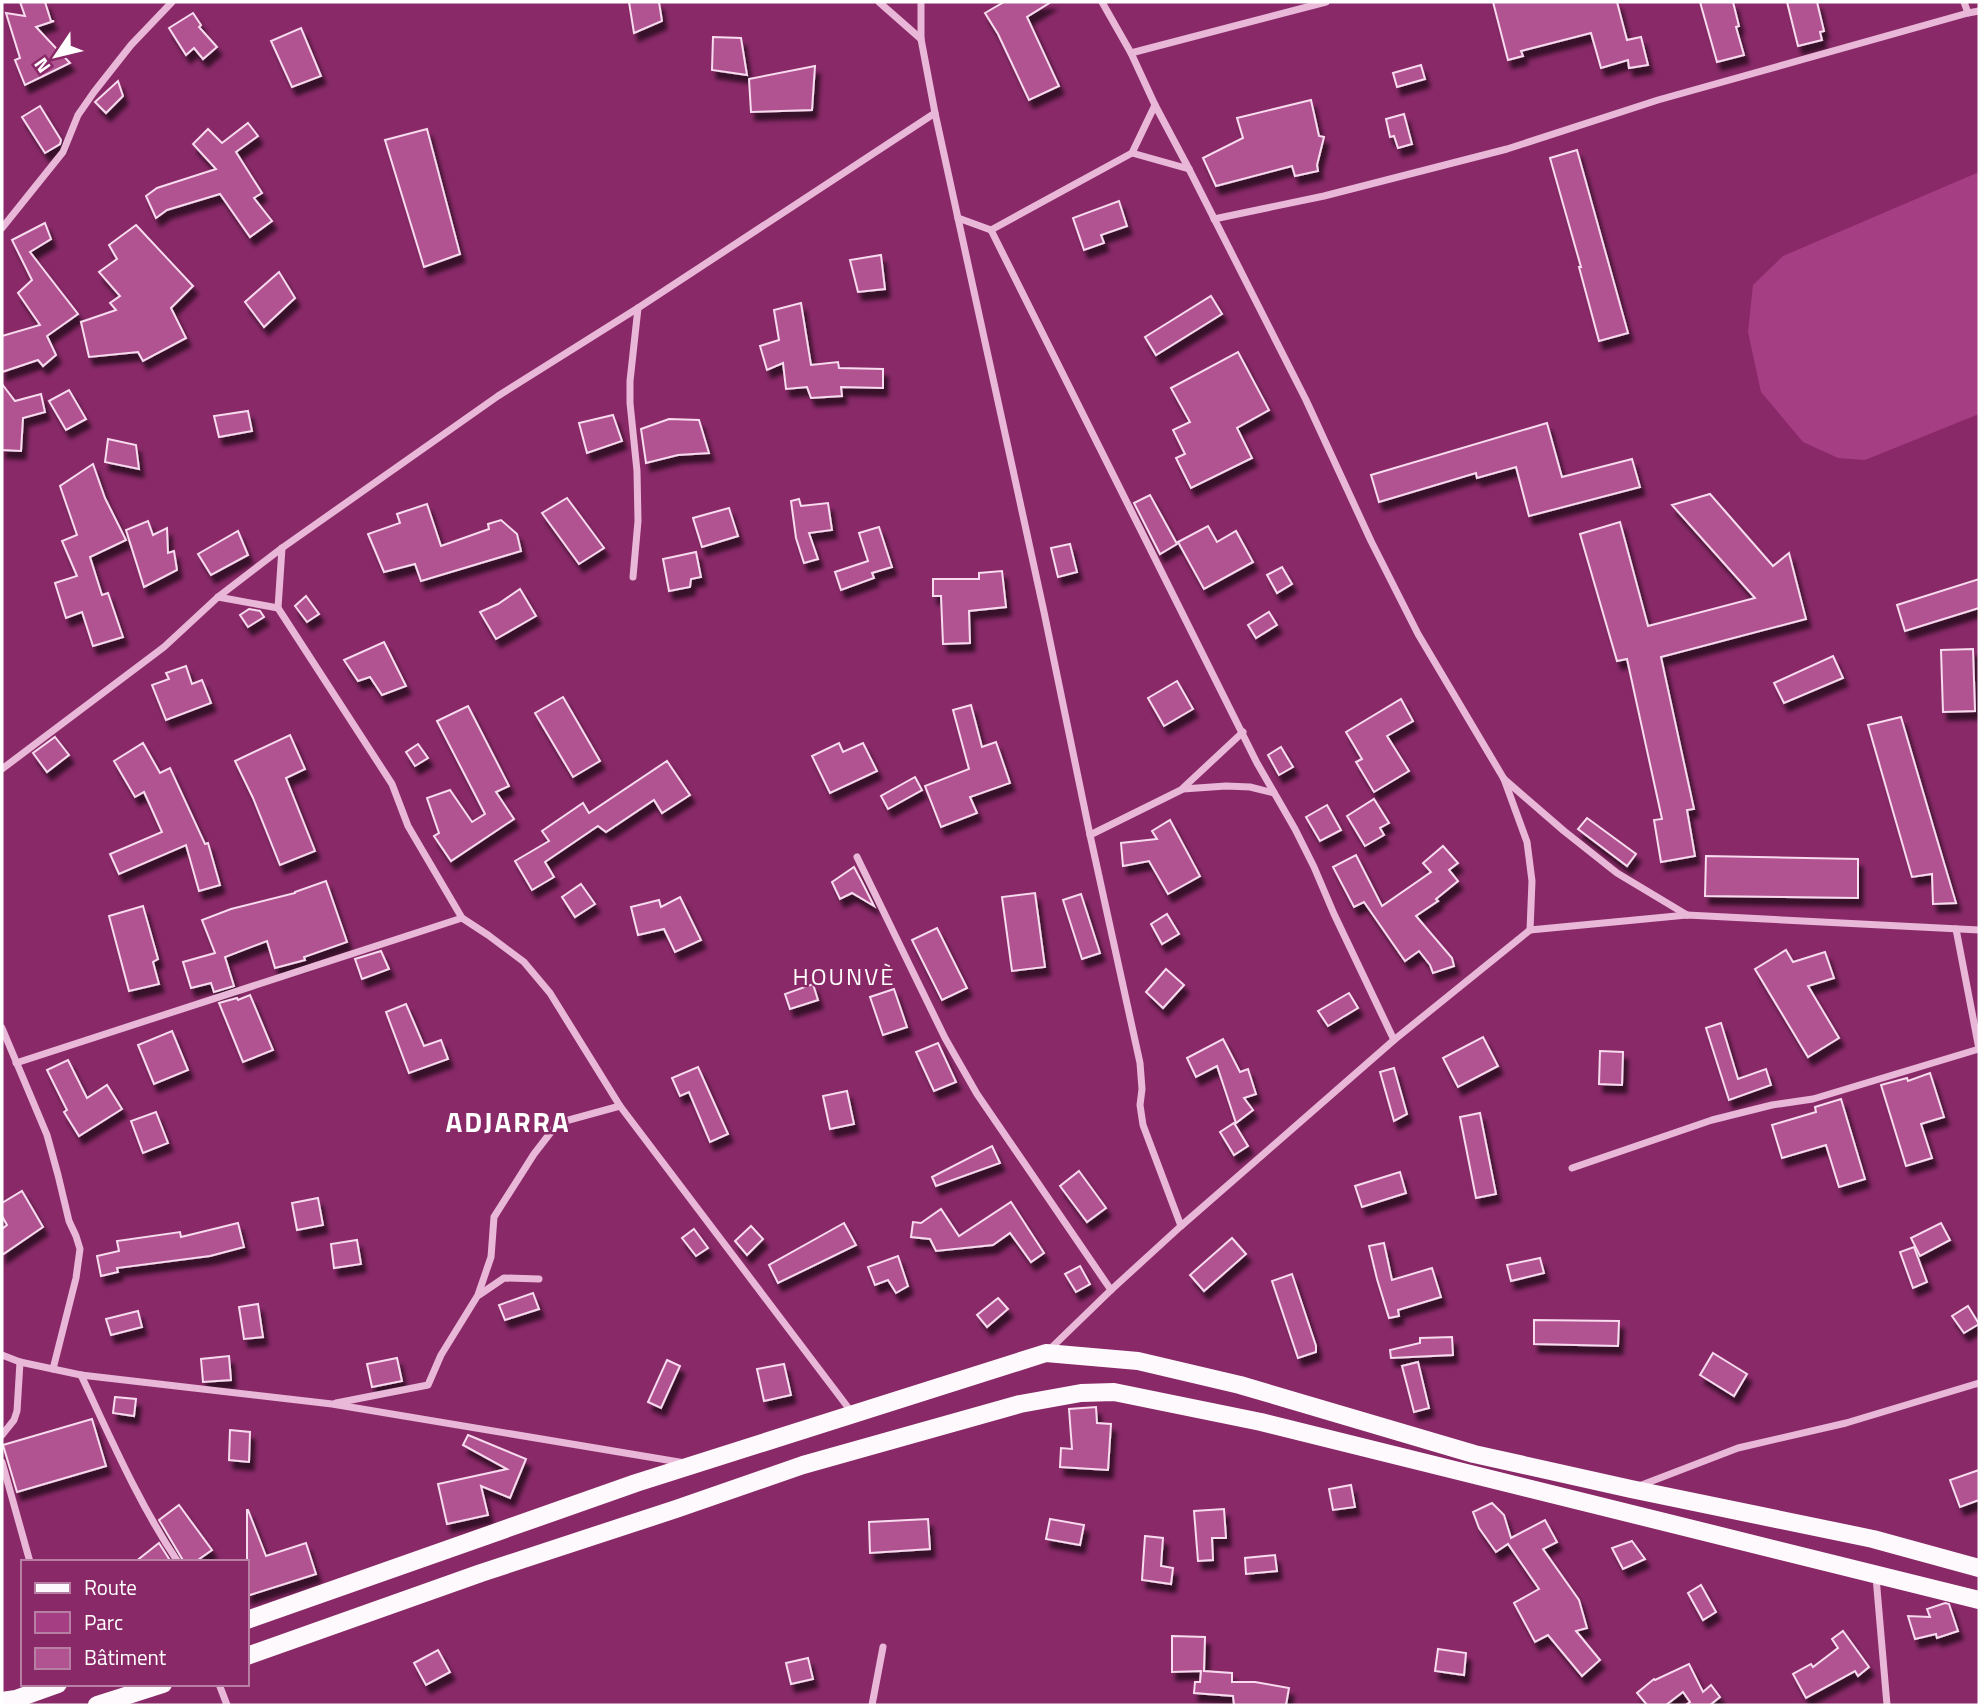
<svg xmlns="http://www.w3.org/2000/svg" width="1981" height="1707" viewBox="0 0 1981 1707" font-family="'Titillium Web',sans-serif">
  <defs>
    <filter id="shadow"><feDropShadow dx="4.5" dy="8" stdDeviation="2" flood-color="#0009"/></filter>
  </defs>
  <rect width="100%" height="100%" fill="#892968"/>
  <polygon fill="#a63e84" points="1979,172 1979,414 1865,460 1838,458 1803,442 1761,392 1748,332 1753,285 1783,256"/>
  <g fill="#b15291" stroke="#f7dbee" stroke-width="2" filter="url(#shadow)">
    <polygon points="20,2 45,2 51,21 54,21 36,27 70,63 25,85 15,60 20,58 6,13 25,16"/>
    <polygon points="629,2 659,2 662,21 634,33"/>
    <polygon points="1004,2 1051,2 1027,17 1059,86 1029,100 998,34 985,13"/>
    <polygon points="1493,2 1617,2 1627,40 1641,37 1648,65 1629,68 1628,60 1601,68 1591,33 1521,51 1523,56 1508,60"/>
    <polygon points="1700,2 1733,2 1739,26 1736,27 1744,55 1717,62"/>
    <polygon points="1787,2 1817,2 1824,31 1820,32 1822,40 1798,46"/>
    <polygon points="193,13 201,25 199,27 217,47 203,59 194,48 186,55 169,28"/>
    <polygon points="301,28 321,76 292,87 271,41"/>
    <polygon points="713,37 741,38 747,75 712,70"/>
    <polygon points="1421,65 1425,79 1397,87 1393,73"/>
    <polygon points="815,66 812,110 751,112 749,79"/>
    <polygon points="118,81 123,96 106,113 95,102"/>
    <polygon points="1311,100 1319,136 1324,137 1317,165 1318,171 1295,176 1292,166 1216,186 1203,158 1243,138 1237,118"/>
    <polygon points="40,106 61,140 60,144 45,153 22,117"/>
    <polygon points="1404,114 1412,144 1398,148 1394,136 1390,137 1386,119"/>
    <polygon points="248,123 258,136 236,152 262,193 254,198 272,221 250,237 220,194 167,210 156,218 146,196 157,188 216,169 193,144 208,129 222,143"/>
    <polygon points="427,129 460,254 424,267 385,140"/>
    <polygon points="1577,150 1628,333 1599,341 1579,267 1581,267 1550,158"/>
    <polygon points="1119,201 1127,226 1101,235 1104,243 1084,250 1073,218"/>
    <polygon points="45,223 51,239 30,252 78,314 47,336 56,355 43,366 38,360 2,372 2,336 40,325 18,293 32,280 12,240"/>
    <polygon points="136,225 193,286 171,308 186,338 143,361 138,352 89,357 81,322 116,310 110,303 120,296 99,272 117,259 109,245"/>
    <polygon points="881,255 885,289 858,292 850,260"/>
    <polygon points="279,272 295,298 264,327 245,302"/>
    <polygon points="1211,296 1222,314 1156,355 1145,337"/>
    <polygon points="801,303 811,365 838,362 839,368 883,369 883,388 841,387 842,396 811,398 807,387 786,389 783,363 767,370 760,346 779,340 774,310"/>
    <polygon points="1238,352 1269,410 1237,428 1252,458 1191,488 1176,458 1185,454 1173,430 1190,422 1171,388"/>
    <polygon points="2,384 15,401 41,394 45,412 23,418 21,451 2,450"/>
    <polygon points="69,390 86,419 66,430 49,401"/>
    <polygon points="248,411 252,431 219,437 214,416"/>
    <polygon points="613,415 622,441 587,453 579,423"/>
    <polygon points="669,419 699,420 709,453 678,455 646,463 641,429"/>
    <polygon points="1547,423 1562,477 1632,459 1640,487 1529,516 1516,467 1477,478 1476,473 1379,502 1371,475"/>
    <polygon points="108,439 136,445 139,469 105,462"/>
    <polygon points="93,464 105,498 126,540 90,557 102,595 108,593 123,637 93,646 82,612 66,618 55,583 77,576 62,541 77,535 60,486"/>
    <polygon points="1710,494 1773,566 1789,553 1806,619 1661,657 1694,809 1687,810 1695,856 1661,862 1654,820 1662,819 1627,659 1617,661 1580,534 1620,522 1648,626 1755,598 1672,505"/>
    <polygon points="1150,495 1177,544 1160,554 1134,503"/>
    <polygon points="567,498 604,548 579,564 542,513"/>
    <polygon points="799,499 801,506 828,503 832,530 809,533 818,559 804,563 796,538 791,501"/>
    <polygon points="427,504 441,546 489,529 488,524 501,520 517,534 521,551 421,581 415,564 384,572 368,534 400,523 397,514"/>
    <polygon points="729,508 738,536 702,547 693,518"/>
    <polygon points="148,521 153,535 167,528 168,553 174,551 177,570 144,587 126,530"/>
    <polygon points="1208,526 1217,542 1236,531 1253,562 1204,589 1178,542"/>
    <polygon points="879,527 892,567 872,573 874,578 841,590 835,572 868,561 859,533"/>
    <polygon points="238,531 248,555 211,575 198,554"/>
    <polygon points="1070,544 1077,572 1058,577 1051,548"/>
    <polygon points="696,552 701,577 691,579 690,587 669,591 663,559"/>
    <polygon points="1282,567 1292,584 1277,593 1267,575"/>
    <polygon points="1002,571 1006,607 969,611 970,643 943,644 941,596 933,596 933,579 979,579 979,573"/>
    <polygon points="1979,579 1979,608 1905,631 1897,605"/>
    <polygon points="520,589 536,616 496,639 480,612 498,604"/>
    <polygon points="306,596 319,614 307,622 295,606"/>
    <polygon points="249,609 260,611 264,617 248,627 240,615"/>
    <polygon points="1269,612 1277,625 1256,638 1248,625"/>
    <polygon points="384,642 406,686 382,695 370,677 358,681 344,660"/>
    <polygon points="1973,649 1975,711 1943,712 1941,650"/>
    <polygon points="1833,656 1843,678 1784,703 1774,683"/>
    <polygon points="186,666 192,684 202,680 211,703 166,720 152,685 169,679 166,673"/>
    <polygon points="1177,681 1193,709 1164,726 1148,698"/>
    <polygon points="563,697 600,761 573,777 535,713"/>
    <polygon points="1401,699 1413,721 1387,736 1409,771 1374,792 1356,762 1362,759 1346,732"/>
    <polygon points="971,705 982,747 996,742 1010,783 970,797 977,813 941,827 925,786 969,769 953,710"/>
    <polygon points="468,706 509,786 496,792 514,819 451,861 434,836 439,833 427,798 450,790 472,822 485,814 437,721"/>
    <polygon points="1901,717 1936,836 1956,903 1933,904 1932,874 1912,877 1868,725"/>
    <polygon points="290,735 305,769 286,778 315,851 280,865 253,798 235,761"/>
    <polygon points="55,737 69,755 47,772 33,753"/>
    <polygon points="143,743 160,773 170,768 205,844 208,843 220,885 199,891 186,845 119,874 110,854 162,832 144,792 135,797 114,761"/>
    <polygon points="839,743 843,752 863,743 877,771 830,793 812,756"/>
    <polygon points="418,744 428,758 415,766 406,752"/>
    <polygon points="1281,747 1293,767 1279,775 1268,755"/>
    <polygon points="667,761 690,795 662,813 654,800 606,832 598,826 545,862 554,877 532,890 515,861 549,841 542,831 583,803 589,813"/>
    <polygon points="915,777 922,790 888,809 881,796"/>
    <polygon points="1374,799 1389,823 1380,828 1384,835 1365,846 1347,816"/>
    <polygon points="1327,805 1341,830 1320,841 1306,817"/>
    <polygon points="1587,818 1636,854 1627,866 1578,829"/>
    <polygon points="1170,820 1200,876 1168,894 1149,861 1123,866 1121,843 1157,839 1152,831"/>
    <polygon points="1443,846 1458,863 1449,870 1458,881 1436,899 1438,901 1416,916 1452,958 1454,966 1433,973 1430,965 1419,951 1405,961 1364,902 1354,907 1333,867 1356,855 1382,906 1431,872 1423,863"/>
    <polygon points="1706,856 1858,859 1858,898 1705,896"/>
    <polygon points="854,867 863,884 874,906 852,893 840,899 832,882"/>
    <polygon points="326,881 347,942 304,957 305,960 275,968 267,941 225,957 234,986 214,992 211,983 191,988 183,962 215,953 202,920 231,909 295,893 295,892"/>
    <polygon points="581,884 595,904 575,917 562,897"/>
    <polygon points="1035,893 1045,967 1012,971 1002,897"/>
    <polygon points="1081,894 1100,953 1082,959 1063,900"/>
    <polygon points="680,897 701,940 675,952 664,929 638,935 631,907 659,900 661,907"/>
    <polygon points="143,906 158,959 153,962 159,984 129,991 109,916"/>
    <polygon points="1167,914 1179,934 1162,944 1151,924"/>
    <polygon points="937,928 967,988 942,1000 912,940"/>
    <polygon points="1786,950 1793,962 1825,952 1834,978 1808,986 1839,1038 1808,1057 1755,969"/>
    <polygon points="381,951 389,969 362,979 355,959"/>
    <polygon points="1166,969 1184,985 1163,1008 1146,992"/>
    <polygon points="813,984 818,1000 790,1009 785,994"/>
    <polygon points="894,989 907,1027 883,1035 870,997"/>
    <polygon points="1349,993 1358,1008 1328,1026 1318,1011"/>
    <polygon points="250,995 273,1050 243,1062 219,1003 237,998 238,1000"/>
    <polygon points="406,1004 424,1046 441,1040 448,1059 409,1073 386,1012"/>
    <polygon points="1721,1023 1738,1079 1766,1069 1771,1085 1729,1100 1706,1028"/>
    <polygon points="172,1031 188,1070 154,1084 138,1045"/>
    <polygon points="1483,1037 1498,1066 1458,1087 1443,1058"/>
    <polygon points="1223,1039 1240,1072 1248,1069 1256,1094 1244,1098 1253,1110 1236,1123 1217,1066 1196,1077 1187,1058"/>
    <polygon points="938,1043 956,1082 934,1091 916,1052"/>
    <polygon points="1600,1051 1623,1052 1622,1085 1599,1084"/>
    <polygon points="68,1060 87,1098 107,1085 122,1109 79,1136 64,1112 67,1110 47,1070"/>
    <polygon points="698,1067 728,1134 710,1142 689,1092 680,1096 672,1078"/>
    <polygon points="1394,1068 1407,1114 1394,1121 1380,1072"/>
    <polygon points="1930,1073 1944,1117 1921,1124 1932,1158 1906,1166 1881,1085 1907,1078 1908,1081"/>
    <polygon points="847,1091 854,1124 830,1129 823,1096"/>
    <polygon points="1841,1099 1865,1179 1839,1187 1826,1145 1782,1158 1772,1125 1816,1112 1815,1107"/>
    <polygon points="156,1112 168,1143 143,1153 131,1121"/>
    <polygon points="1480,1113 1496,1194 1476,1198 1460,1117"/>
    <polygon points="1234,1123 1248,1146 1234,1155 1220,1132"/>
    <polygon points="992,1146 1000,1163 936,1186 932,1177"/>
    <polygon points="1079,1171 1106,1208 1087,1222 1060,1186"/>
    <polygon points="1400,1172 1406,1193 1362,1207 1355,1186"/>
    <polygon points="22,1191 43,1227 2,1255 2,1229 7,1225 2,1216 2,1203"/>
    <polygon points="318,1198 323,1225 297,1230 292,1203"/>
    <polygon points="1011,1202 1044,1253 1031,1262 1010,1233 993,1245 936,1251 930,1239 911,1237 913,1222 921,1223 941,1209 959,1236"/>
    <polygon points="238,1223 244,1247 210,1256 117,1268 118,1272 101,1276 97,1256 119,1251 117,1241 180,1232 181,1237"/>
    <polygon points="844,1223 856,1245 778,1283 769,1265"/>
    <polygon points="1941,1223 1950,1240 1920,1256 1911,1238"/>
    <polygon points="751,1226 763,1239 747,1255 735,1241"/>
    <polygon points="694,1229 708,1248 696,1256 682,1238"/>
    <polygon points="1232,1238 1246,1254 1204,1291 1190,1275"/>
    <polygon points="357,1240 361,1264 334,1268 331,1244"/>
    <polygon points="1384,1243 1392,1280 1432,1268 1441,1297 1398,1310 1399,1316 1389,1318 1377,1279 1369,1246"/>
    <polygon points="1914,1247 1927,1282 1913,1288 1900,1252"/>
    <polygon points="898,1256 908,1286 896,1293 888,1280 875,1285 868,1267"/>
    <polygon points="1540,1258 1544,1273 1511,1281 1507,1265"/>
    <polygon points="1080,1266 1090,1284 1076,1292 1065,1274"/>
    <polygon points="1292,1274 1316,1346 1316,1352 1298,1358 1272,1281"/>
    <polygon points="533,1293 539,1309 505,1320 499,1305"/>
    <polygon points="998,1298 1008,1309 987,1327 977,1315"/>
    <polygon points="258,1304 263,1337 244,1339 239,1307"/>
    <polygon points="1968,1306 1979,1324 1964,1333 1952,1316"/>
    <polygon points="138,1311 142,1327 111,1335 106,1319"/>
    <polygon points="1534,1320 1619,1321 1618,1346 1534,1344"/>
    <polygon points="1452,1337 1453,1355 1391,1358 1390,1350 1420,1343 1420,1338"/>
    <polygon points="1713,1353 1747,1374 1734,1396 1700,1375"/>
    <polygon points="229,1356 231,1380 203,1382 201,1359"/>
    <polygon points="397,1358 402,1381 372,1387 367,1364"/>
    <polygon points="667,1360 680,1366 661,1408 648,1402"/>
    <polygon points="1418,1362 1429,1408 1414,1412 1402,1366"/>
    <polygon points="784,1364 791,1395 764,1401 757,1369"/>
    <polygon points="115,1397 136,1399 134,1416 113,1413"/>
    <polygon points="1096,1407 1097,1423 1111,1424 1108,1470 1060,1467 1061,1448 1072,1449 1069,1409"/>
    <polygon points="92,1419 106,1466 17,1492 3,1445"/>
    <polygon points="230,1430 250,1432 249,1462 229,1460"/>
    <polygon points="468,1435 526,1459 510,1498 481,1486 488,1515 447,1524 438,1484 507,1469 463,1445"/>
    <polygon points="1979,1470 1979,1500 1960,1507 1950,1480"/>
    <polygon points="1351,1485 1355,1507 1333,1510 1329,1489"/>
    <polygon points="1492,1503 1504,1515 1511,1538 1545,1520 1557,1542 1543,1549 1579,1600 1587,1628 1576,1631 1600,1660 1582,1676 1548,1635 1535,1642 1514,1603 1539,1589 1508,1544 1496,1552 1479,1528 1473,1512"/>
    <polygon points="179,1505 212,1550 195,1562 184,1562 159,1520"/>
    <polygon points="1224,1509 1226,1538 1212,1538 1213,1560 1198,1561 1194,1511"/>
    <polygon points="247,1510 248,1510 266,1556 306,1543 316,1574 247,1596"/>
    <polygon points="928,1519 930,1549 870,1553 869,1522"/>
    <polygon points="1050,1519 1084,1525 1080,1545 1046,1539"/>
    <polygon points="1145,1536 1163,1538 1161,1566 1173,1568 1171,1584 1142,1580"/>
    <polygon points="1632,1541 1645,1559 1623,1569 1612,1548"/>
    <polygon points="159,1543 171,1562 135,1562"/>
    <polygon points="1275,1555 1277,1571 1246,1574 1245,1558"/>
    <polygon points="1701,1585 1716,1612 1703,1620 1688,1593"/>
    <polygon points="1945,1603 1949,1604 1958,1631 1937,1638 1936,1634 1915,1639 1908,1616 1930,1617 1927,1609"/>
    <polygon points="1843,1631 1869,1667 1858,1676 1855,1671 1806,1698 1793,1674 1811,1664 1813,1667 1838,1648 1832,1639"/>
    <polygon points="1172,1636 1205,1637 1204,1671 1232,1673 1232,1682 1255,1682 1289,1688 1286,1705 1234,1705 1233,1696 1194,1693 1195,1682 1200,1682 1201,1671 1172,1672"/>
    <polygon points="1438,1649 1466,1653 1464,1675 1435,1671"/>
    <polygon points="438,1650 450,1672 426,1685 414,1663"/>
    <polygon points="808,1658 813,1679 791,1684 786,1663"/>
    <polygon points="1689,1664 1703,1692 1711,1685 1720,1697 1710,1705 1686,1705 1690,1702 1683,1692 1666,1705 1647,1705 1637,1693 1654,1679 1655,1680"/>
  </g>
  <g fill="none" stroke-linecap="round" stroke-linejoin="round">
    <g stroke="#e9b7d8" stroke-width="7">
      <polyline points="879,2 921,39"/>
      <polyline points="921,2 921,39 935,113 1044,612 1090,835 1140,1063 1142,1089 1140,1105 1143,1125 1181,1226"/>
      <polyline points="1102,2 1131,53 1155,105 1189,169 1306,400 1371,541 1418,634 1504,779 1527,842 1532,881 1530,930"/>
      <polyline points="1964,2 1968,13"/>
      <polyline points="1131,53 1326,2"/>
      <polyline points="1132,153 1189,169"/>
      <polyline points="958,218 991,230 1132,153 1155,105"/>
      <polyline points="1214,219 1324,196 1507,149 1658,100 1968,13 1979,11"/>
      <polyline points="2,228 63,152 78,115 94,92 131,45 172,2"/>
      <polyline points="991,230 1257,763 1295,829 1314,867 1334,914 1394,1040"/>
      <polyline points="282,548 278,608 392,784 408,826 462,918 488,935 524,962 550,993 620,1106 853,1414"/>
      <polyline points="633,577 638,521 637,471 630,403 630,381 638,308"/>
      <polyline points="218,597 278,608"/>
      <polyline points="2,769 164,647 218,597 282,548 498,396 638,308 935,113"/>
      <polyline points="1504,779 1564,831 1617,873 1687,915"/>
      <polyline points="1183,788 1243,732"/>
      <polyline points="1090,835 1183,789 1226,786 1250,787 1274,793"/>
      <polyline points="857,857 945,1038 977,1094 1111,1290"/>
      <polyline points="1956,929 1979,1049"/>
      <polyline points="2,1028 47,1135 58,1175 69,1221 76,1236 80,1249 76,1278 53,1369"/>
      <polyline points="16,1063 462,918"/>
      <polyline points="1572,1168 1712,1120 1772,1105 1813,1099 1979,1049"/>
      <polyline points="479,1295 504,1278 539,1279"/>
      <polyline points="1049,1350 1111,1290 1181,1226 1394,1040 1530,930 1687,915 1979,930"/>
      <polyline points="2,1355 20,1362 81,1375 332,1404 685,1463"/>
      <path d="M81,1375C111,1439 139,1504 178,1562"/>
      <polyline points="336,1403 428,1385 441,1355 478,1295 491,1257 494,1217 534,1154 558,1123 620,1106"/>
      <polyline points="2,1435 14,1420 17,1411 20,1362"/>
      <polyline points="2,1462 30,1562"/>
      <polyline points="1639,1486 1738,1448 1846,1423 1979,1383"/>
      <polyline points="1876,1577 1887,1705"/>
      <polyline points="219,1684 227,1705"/>
      <polyline points="872,1705 883,1647"/>
    </g>
    <g stroke="#fef9fc" stroke-width="18">
      <polyline points="247,1620 636,1483 1046,1353 1138,1361 1240,1385 1474,1454 1631,1489 1873,1539 1979,1568"/>
      <polyline points="247,1656 481,1573 676,1509 803,1465 1020,1404 1081,1393 1114,1392 1261,1422 1979,1600"/>
      <polyline points="2,1701 16,1699 58,1684"/>
      <polyline points="97,1705 163,1684"/>
    </g>
  </g>
  <g text-anchor="middle" stroke-width="5" stroke-linejoin="round" paint-order="stroke">
    <g font-size="24" letter-spacing="2" fill="#fff" stroke="#892968">
      <text x="844" y="985">HOUNVÈ</text>
    </g>
    <g font-size="28" font-weight="bold" letter-spacing="2" fill="#fff" stroke="#892968">
      <text x="508" y="1132">ADJARRA</text>
    </g>
  </g>
  <rect width="1981" height="1707" fill="none" stroke="#ffffff" stroke-width="7"/>
  <rect x="21" y="1560" width="228" height="126" fill="#892968" stroke="#b87fa4" stroke-width="2"/>
  <rect x="35" y="1583" width="35" height="10" fill="#fef9fc" stroke="#b87fa4" stroke-width="2"/>
  <text x="84" y="1595" font-size="21" fill="#ffffff">Route</text>
  <rect x="35" y="1612" width="35" height="21" fill="#a63e84" stroke="#b87fa4" stroke-width="2"/>
  <text x="84" y="1630" font-size="21" fill="#ffffff">Parc</text>
  <rect x="35" y="1648" width="35" height="21" fill="#b15291" stroke="#b87fa4" stroke-width="2"/>
  <text x="84" y="1665" font-size="21" fill="#ffffff">Bâtiment</text>
  <g transform="translate(56 56) rotate(235)" stroke="#892968" stroke-width="5" paint-order="stroke">
  <path d="M0-5L12 26L0 18L-12 26Z" fill="#ffffff"/>
  <text y="-10" font-size="19" font-weight="bold" text-anchor="middle" fill="#ffffff">N</text>
  </g>
</svg>
